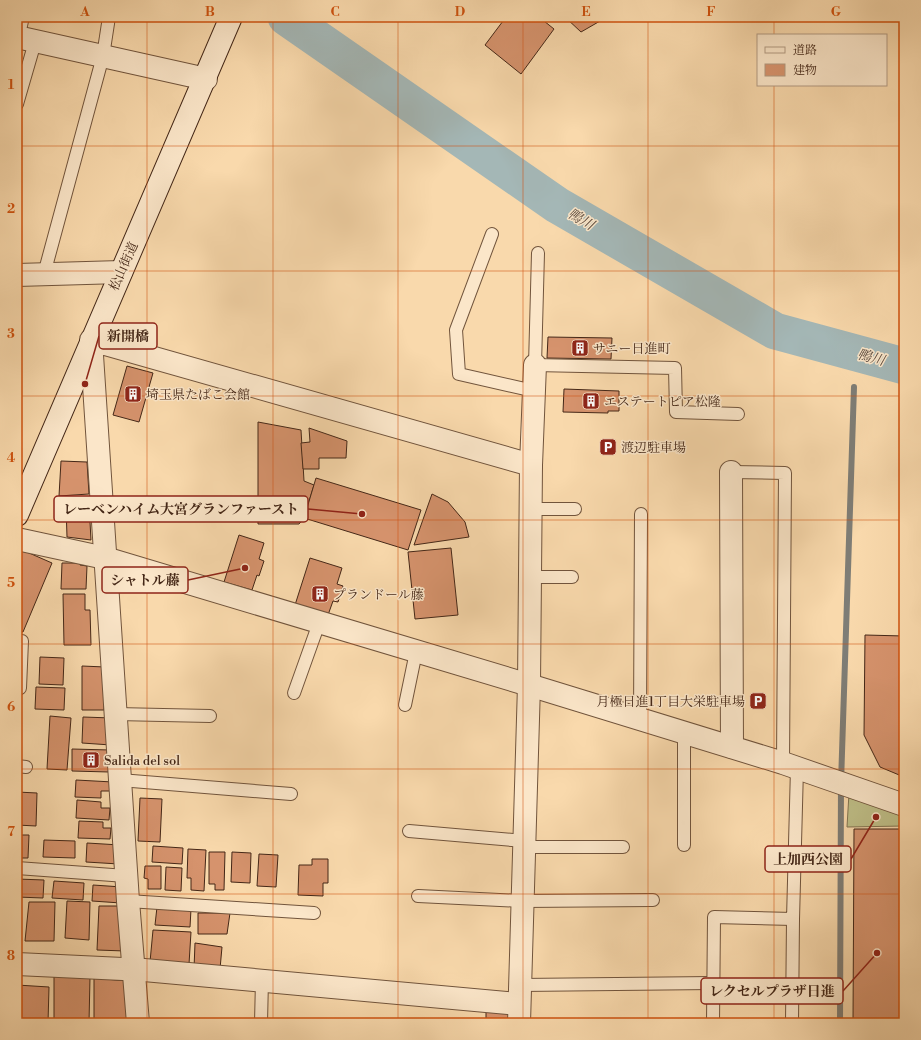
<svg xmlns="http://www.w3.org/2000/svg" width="921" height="1040" viewBox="0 0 921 1040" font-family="'Libre Bodoni','Noto Serif JP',serif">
  <rect width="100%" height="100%" fill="#f9d9ac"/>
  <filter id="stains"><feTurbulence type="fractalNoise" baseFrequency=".005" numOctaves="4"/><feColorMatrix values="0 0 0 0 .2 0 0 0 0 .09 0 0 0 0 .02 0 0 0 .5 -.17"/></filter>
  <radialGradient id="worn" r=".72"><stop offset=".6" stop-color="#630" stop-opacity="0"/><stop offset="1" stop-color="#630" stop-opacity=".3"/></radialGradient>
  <polygon fill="#bfbf88" stroke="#827350" points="849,793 904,809 904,826 847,827"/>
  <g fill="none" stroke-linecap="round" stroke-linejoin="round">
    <polyline stroke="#7e7d76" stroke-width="6" points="840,1023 841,783 854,387"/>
    <polyline stroke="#a4b7b6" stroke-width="37" points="286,17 557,205 775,331 904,366"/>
  </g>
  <g fill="#d6936d" stroke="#442717">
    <polygon points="506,17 539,17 554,29 521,74 485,45"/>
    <polygon points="565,17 607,17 581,32"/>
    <polygon points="548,337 612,338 611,359 547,358"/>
    <polygon points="127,366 153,373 139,422 113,415"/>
    <polygon points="564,389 619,391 619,411 608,411 608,413 563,412"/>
    <polygon points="258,422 301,430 304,481 314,485 304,518 299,524 258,524"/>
    <polygon points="309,428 347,441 346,458 319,458 319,469 303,469 301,443 310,442"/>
    <polygon points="61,461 87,462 89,494 59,496"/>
    <polygon points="316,478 421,510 408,550 304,518"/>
    <polygon points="432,494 448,502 465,522 469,537 414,545"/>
    <polygon points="89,504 91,540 67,537 66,506"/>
    <polygon points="239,535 264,543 259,559 264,561 259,576 257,575 252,590 224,582"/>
    <polygon points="451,548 458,615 415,619 408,552"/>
    <polygon points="20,549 52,563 23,632 17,630 17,555"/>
    <polygon points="310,558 342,568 337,584 343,586 338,602 333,601 328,615 295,605"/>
    <polygon points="62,563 80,563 80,565 87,566 86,589 61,589"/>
    <polygon points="63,594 85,594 85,610 90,610 91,645 64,645"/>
    <polygon points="865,635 904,636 904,777 880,767 864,735"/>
    <polygon points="40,657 64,658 63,685 39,684"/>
    <polygon points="82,666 105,667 104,710 82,710"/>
    <polygon points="36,687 65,688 64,710 35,709"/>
    <polygon points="50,716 71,718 67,770 47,769"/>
    <polygon points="83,717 112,718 111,745 82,743"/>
    <polygon points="72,749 110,750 109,772 72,771"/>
    <polygon points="76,780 113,782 113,791 101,791 101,798 75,797"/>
    <polygon points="17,792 37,793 36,826 17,825"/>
    <polygon points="140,798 162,799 160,842 138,841"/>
    <polygon points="77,800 101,802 101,808 110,808 109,820 76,818"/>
    <polygon points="79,821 103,822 103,828 111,828 110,839 78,838"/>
    <polygon points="854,829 904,829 904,883 901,883 900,1023 853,1023"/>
    <polygon points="17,835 29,835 28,858 17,858"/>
    <polygon points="44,840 75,841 75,858 43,857"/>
    <polygon points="87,843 120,845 119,864 86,862"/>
    <polygon points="153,846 183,848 182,864 152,862"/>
    <polygon points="188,849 206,850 204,891 191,890 191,878 187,878"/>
    <polygon points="209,852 225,852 224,890 215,890 215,884 209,884"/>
    <polygon points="232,852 251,853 250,883 231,882"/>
    <polygon points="259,854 278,855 276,887 257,886"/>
    <polygon points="312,859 328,859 328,883 323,883 323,896 298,895 299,865 312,865"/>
    <polygon points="145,866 161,866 161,889 148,889 148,879 144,878"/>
    <polygon points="166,867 182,868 181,891 165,890"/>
    <polygon points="17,879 44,880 43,898 17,897"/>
    <polygon points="54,881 84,883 83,900 52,898"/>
    <polygon points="93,885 122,887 121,903 92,901"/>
    <polygon points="17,899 21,899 20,921 17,921"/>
    <polygon points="67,901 90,902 89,940 65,938"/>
    <polygon points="29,902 55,902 54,941 25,941"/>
    <polygon points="99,906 122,906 125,951 97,950"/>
    <polygon points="157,907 191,909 190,927 155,925"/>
    <polygon points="198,913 230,913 227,934 198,934"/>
    <polygon points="153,930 191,932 189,964 150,962"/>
    <polygon points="195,943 222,947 220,969 194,969"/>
    <polygon points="54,975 90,977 89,1023 54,1023"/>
    <polygon points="94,978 128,981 127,1023 94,1023"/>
    <polygon points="17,985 49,987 48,1023 17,1023"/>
    <rect x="486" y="1010" width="27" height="13"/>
  </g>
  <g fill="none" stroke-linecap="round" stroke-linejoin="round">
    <defs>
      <g id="service">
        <polyline points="18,38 23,17"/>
        <polyline points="17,104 35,42"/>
        <polyline points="492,234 456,330 459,374 534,391"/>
        <polyline points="538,253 535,365 675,368 676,412 738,414"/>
        <polyline points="44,274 103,56 109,17"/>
        <polyline points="731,472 785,473 783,763"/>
        <polyline points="530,509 575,509"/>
        <polyline points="530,577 572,577"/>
        <polyline points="17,641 22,641 20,688"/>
        <polyline points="294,693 319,623"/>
        <polyline points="405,705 416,652"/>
        <polyline points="116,714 210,716"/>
        <polyline points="640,719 641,514"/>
        <polyline points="17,766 26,767"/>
        <polyline points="120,780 291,794"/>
        <polyline points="409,831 524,841"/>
        <polyline points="684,845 684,733"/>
        <polyline points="524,847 623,847"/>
        <polyline points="17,868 126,876"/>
        <polyline points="418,896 522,901 653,900"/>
        <polyline points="128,901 314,913"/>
        <polyline points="520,985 713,983"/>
        <polyline points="261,1023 262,980"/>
        <polyline points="713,1023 714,917 793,919 797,768"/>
        <polyline points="792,1023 793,919"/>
      </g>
      <g id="minor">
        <polyline points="17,275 121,272"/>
        <polyline points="731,472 732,747"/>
        <polyline points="17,539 105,558 529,685 783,763 904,805"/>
        <polyline points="17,964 144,970 519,1004"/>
        <polyline points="138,1023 128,901 91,340 531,465"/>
        <polyline points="519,1023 529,685 531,465 535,365"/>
      </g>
      <polyline id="tertiary" points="17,37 206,79"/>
      <polyline id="secondary" points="17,515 231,17"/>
    </defs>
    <use href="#service" stroke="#71543c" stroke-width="14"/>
    <use href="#minor" stroke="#71543c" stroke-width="24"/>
    <use href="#tertiary" stroke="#71543c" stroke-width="24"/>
    <use href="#secondary" stroke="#442717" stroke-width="24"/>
    <use href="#service" stroke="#fbe6c9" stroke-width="12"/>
    <use href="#minor" stroke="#fbe6c9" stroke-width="22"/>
    <use href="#tertiary" stroke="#fbe6c9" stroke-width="22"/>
    <use href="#secondary" stroke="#fbe6c9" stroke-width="22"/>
  </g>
  <path fill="none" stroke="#cf520e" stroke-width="1" stroke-opacity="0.55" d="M147,17V1023M273,17V1023M398,17V1023M523,17V1023M648,17V1023M774,17V35M774,85V1023M17,146H904M17,271H904M17,396H904M17,520H904M17,644H904M17,769H904M17,894H904"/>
  <defs>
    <symbol id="building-square" viewBox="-11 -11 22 22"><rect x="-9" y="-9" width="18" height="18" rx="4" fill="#8f2418" stroke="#fbe6c9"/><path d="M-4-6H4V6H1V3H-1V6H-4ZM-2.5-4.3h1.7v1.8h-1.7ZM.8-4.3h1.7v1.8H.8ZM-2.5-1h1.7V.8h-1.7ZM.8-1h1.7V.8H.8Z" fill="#fff"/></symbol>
    <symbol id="parking-square" viewBox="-11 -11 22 22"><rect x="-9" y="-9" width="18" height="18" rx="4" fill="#8f2418" stroke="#fbe6c9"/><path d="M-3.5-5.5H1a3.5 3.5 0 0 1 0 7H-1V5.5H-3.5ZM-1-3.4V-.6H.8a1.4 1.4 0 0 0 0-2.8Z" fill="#fff"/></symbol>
  </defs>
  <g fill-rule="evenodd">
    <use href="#building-square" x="570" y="338" width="20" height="20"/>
    <use href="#building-square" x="123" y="384" width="20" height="20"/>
    <use href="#building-square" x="581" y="391" width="20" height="20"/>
    <use href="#parking-square" x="598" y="437" width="20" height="20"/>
    <use href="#building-square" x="310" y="584" width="20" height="20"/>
    <use href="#parking-square" x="748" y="691" width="20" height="20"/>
    <use href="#building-square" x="81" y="750" width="20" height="20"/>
  </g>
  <g text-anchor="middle" stroke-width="3" stroke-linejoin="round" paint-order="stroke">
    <g font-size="13" fill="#442717" stroke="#fbe6c9">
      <text transform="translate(123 266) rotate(-66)" y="5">松山街道</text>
    </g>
    <g font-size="13" fill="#442717" stroke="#fbe6c9" text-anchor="start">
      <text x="593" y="353">サニー日進町</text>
      <text x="146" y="399">埼玉県たばこ会館</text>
      <text x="604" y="406">エステートピア松隆</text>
      <text x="621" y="452">渡辺駐車場</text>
      <text x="333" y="599">プランドール藤</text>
      <text x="745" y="706" text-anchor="end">月極日進1丁目大栄駐車場</text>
      <text x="104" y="765">Salida del sol</text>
    </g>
    <g font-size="14" font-style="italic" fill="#5c4b3f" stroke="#fbe6c9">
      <text transform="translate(581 219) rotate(30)" y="5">鴨川</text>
      <text transform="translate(871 357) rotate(15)" y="5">鴨川</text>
    </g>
  </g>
  <path fill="none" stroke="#8f2418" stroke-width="1.5" d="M85 384L99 336M362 514L308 509M245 568L188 580M876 817L851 859M877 953L843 991"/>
  <g fill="#8f2418" stroke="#fbe6c9" stroke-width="1.5">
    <circle cx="85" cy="384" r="4"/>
    <circle cx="362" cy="514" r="4"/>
    <circle cx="245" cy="568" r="4"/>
    <circle cx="876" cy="817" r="4"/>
    <circle cx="877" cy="953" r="4"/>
  </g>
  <g fill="#fbe6c9" stroke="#8f2418" stroke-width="1.5">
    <rect x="99" y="323" width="58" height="26" rx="4"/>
    <rect x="54" y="496" width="254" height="26" rx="4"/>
    <rect x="102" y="567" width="86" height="26" rx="4"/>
    <rect x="765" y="846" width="86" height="26" rx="4"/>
    <rect x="701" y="978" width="142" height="26" rx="4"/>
  </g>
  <g font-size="14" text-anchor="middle" font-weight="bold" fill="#442717">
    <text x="128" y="341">新開橋</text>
    <text x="181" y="514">レーベンハイム大宮グランファースト</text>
    <text x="145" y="585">シャトル藤</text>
    <text x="808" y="864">上加西公園</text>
    <text x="772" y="996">レクセルプラザ日進</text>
  </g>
  <rect width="921" height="1040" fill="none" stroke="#f9d9ac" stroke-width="44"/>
  <rect x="757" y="34" width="130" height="52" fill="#fbe6c9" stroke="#b29a82"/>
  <rect x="765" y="47" width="20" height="6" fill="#fbe6c9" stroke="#b29a82"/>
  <text x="793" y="54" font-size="12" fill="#442717">道路</text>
  <rect x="765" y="64" width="20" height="12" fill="#d6936d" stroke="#b29a82"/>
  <text x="793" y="74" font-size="12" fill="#442717">建物</text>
  <rect x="22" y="22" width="877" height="996" fill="none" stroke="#cf520e" stroke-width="1.5"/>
  <g font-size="13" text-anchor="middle" font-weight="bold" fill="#cf520e">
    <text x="85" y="16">A</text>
    <text x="210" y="16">B</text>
    <text x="335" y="16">C</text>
    <text x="460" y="16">D</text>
    <text x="586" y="16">E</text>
    <text x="711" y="16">F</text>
    <text x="836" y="16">G</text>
    <text x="11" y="89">1</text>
    <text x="11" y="213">2</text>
    <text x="11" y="338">3</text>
    <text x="11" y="462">4</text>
    <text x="11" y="587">5</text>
    <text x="11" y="711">6</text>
    <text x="11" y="836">7</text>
    <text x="11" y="960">8</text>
  </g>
  <rect width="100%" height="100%" filter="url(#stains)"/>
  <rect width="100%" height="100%" fill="url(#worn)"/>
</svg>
